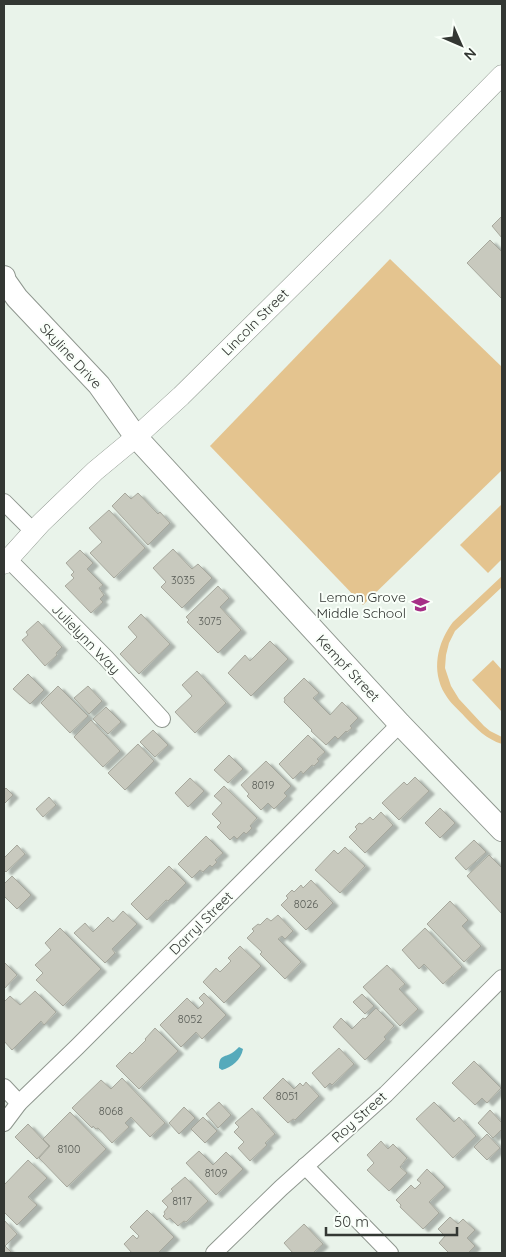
<svg xmlns="http://www.w3.org/2000/svg" width="506" height="1257" viewBox="0 0 506 1257" font-family="Quicksand,sans-serif">
  <defs>
    <filter id="shadow"><feDropShadow dx="5.5" dy="3" stdDeviation="1" flood-color="#0004"/></filter>
  </defs>
  <rect width="100%" height="100%" fill="#e9f3ea"/>
  <g fill="#e4c48f">
    <polygon points="390,259 502,367 502,470 363,605 210,446"/>
    <polygon points="502,504 502,559 488,573 460,545"/>
    <path d="M502,576V587L455,631L449,643L446,655L445,668L451,686L459,699L484,726L490,731L502,737V744C486,739 477,729 465,717C459,710 450,703 445,694C431,671 437,643 453,622Z"/>
    <polygon points="493,660 502,670 502,712 472,680"/>
  </g>
  <path fill="#56aabb" d="M239,1047L243,1049C241,1060 232,1067 222,1070L219,1068C219,1054 224,1058 232,1053C235,1051 237,1049 239,1047Z"/>
  <g fill="#c8c9be" stroke="#a7a89d" filter="url(#shadow)">
    <polygon points="502,216 502,238 492,226"/>
    <polygon points="490,240 502,252 502,299 467,263"/>
    <polygon points="125,493 131,499 138,493 158,514 160,512 170,523 148,545 112,506"/>
    <polygon points="109,510 145,548 114,578 90,553 102,542 89,528"/>
    <polygon points="173,549 192,569 198,564 212,578 182,608 161,587 166,582 153,568"/>
    <polygon points="80,550 93,563 87,569 103,585 99,588 104,595 100,599 103,602 91,613 65,586 74,578 71,575 74,572 66,563"/>
    <polygon points="218,586 229,598 220,607 241,630 218,653 187,622 189,620 186,617"/>
    <polygon points="141,614 170,644 139,674 120,654 137,637 128,627"/>
    <polygon points="38,621 62,647 56,653 57,655 45,666 22,640 28,635 26,632"/>
    <polygon points="270,641 288,659 251,696 228,673 245,655 250,661"/>
    <polygon points="197,671 226,703 195,733 175,712 192,696 182,685"/>
    <polygon points="28,674 44,690 30,704 13,689"/>
    <polygon points="304,678 319,693 313,698 330,715 342,702 358,718 350,726 352,728 347,732 346,731 338,739 335,736 326,745 311,731 312,730 284,702 285,700 284,698"/>
    <polygon points="58,686 88,716 70,733 41,703"/>
    <polygon points="88,686 102,701 89,714 74,698"/>
    <polygon points="106,707 121,722 108,734 93,719"/>
    <polygon points="91,720 120,751 103,767 74,737"/>
    <polygon points="153,730 168,745 155,757 140,742"/>
    <polygon points="308,735 325,752 317,759 319,761 314,766 312,765 303,774 301,771 293,779 279,764"/>
    <polygon points="138,744 154,761 125,790 108,773"/>
    <polygon points="229,755 243,769 228,783 214,770"/>
    <polygon points="266,761 291,786 284,793 287,796 274,809 268,803 261,810 247,796 249,794 241,785"/>
    <polygon points="415,777 429,791 399,820 382,803 404,782 407,785"/>
    <polygon points="190,778 204,791 188,807 175,793"/>
    <polygon points="224,786 257,818 250,826 252,828 246,834 244,832 237,839 234,836 230,840 217,827 221,823 212,814 222,803 214,796"/>
    <polygon points="6,788 13,795 4,804 4,790"/>
    <polygon points="49,797 56,805 43,817 36,809"/>
    <polygon points="440,808 455,823 440,838 425,823"/>
    <polygon points="381,812 393,825 365,853 349,837 357,829 355,827 359,823 362,824 370,817 373,820"/>
    <polygon points="206,836 223,853 215,860 217,862 212,867 210,865 203,872 200,870 192,878 178,864"/>
    <polygon points="474,840 486,852 466,870 455,858"/>
    <polygon points="17,845 25,854 6,872 4,870 4,858"/>
    <polygon points="345,847 365,866 340,893 315,870 334,850 338,854"/>
    <polygon points="489,855 502,868 502,914 467,876"/>
    <polygon points="169,866 186,883 168,901 166,900 147,920 131,904"/>
    <polygon points="12,876 31,895 17,909 4,896 4,884"/>
    <polygon points="311,880 333,903 306,930 281,905 288,898 286,896 292,890 294,892 301,885 303,888"/>
    <polygon points="450,901 468,920 462,926 481,946 464,962 427,924"/>
    <polygon points="123,911 137,924 112,949 115,953 105,963 74,933 85,923 93,932 108,917 113,922"/>
    <polygon points="278,915 293,931 285,939 282,936 278,939 301,962 285,979 260,954 262,952 247,938 254,931 252,929 258,924 260,925 267,918 271,921"/>
    <polygon points="60,928 101,969 63,1006 36,980 43,973 35,965 51,950 45,943"/>
    <polygon points="425,928 462,967 443,984 424,964 419,969 402,950"/>
    <polygon points="240,946 261,966 224,1003 203,982 216,968 220,972 231,961 228,958"/>
    <polygon points="4,962 17,975 4,989"/>
    <polygon points="387,965 405,984 399,989 418,1009 400,1026 363,987"/>
    <polygon points="35,991 56,1012 44,1025 41,1021 12,1050 4,1041 4,1026 5,1025 4,1024 4,1002 10,996 20,1005"/>
    <polygon points="204,993 226,1015 202,1039 196,1032 181,1047 160,1025 187,998 198,1009 204,1003 199,998"/>
    <polygon points="362,994 374,1006 365,1014 353,1002"/>
    <polygon points="376,1008 394,1026 384,1037 386,1039 365,1060 333,1027 341,1018 352,1029 363,1018 365,1019"/>
    <polygon points="155,1028 178,1051 139,1089 116,1066 130,1052 132,1054 146,1040 145,1039"/>
    <polygon points="339,1048 354,1064 332,1085 330,1083 325,1088 312,1073"/>
    <polygon points="474,1061 501,1088 487,1103 482,1098 475,1105 452,1083"/>
    <polygon points="122,1078 165,1123 150,1137 131,1117 125,1123 129,1127 112,1143 98,1128 96,1129 93,1126 92,1128 72,1108 101,1080 111,1089"/>
    <polygon points="283,1078 294,1089 300,1083 303,1086 306,1082 319,1096 295,1120 293,1119 288,1123 263,1098"/>
    <polygon points="219,1102 231,1115 218,1128 206,1114"/>
    <polygon points="434,1102 454,1122 459,1117 476,1136 453,1158 416,1119"/>
    <polygon points="184,1107 195,1118 179,1134 169,1123"/>
    <polygon points="252,1108 275,1134 265,1143 267,1145 250,1161 238,1148 244,1142 234,1132 239,1127 235,1123"/>
    <polygon points="490,1110 502,1123 502,1129 493,1138 478,1123"/>
    <polygon points="70,1112 106,1149 67,1187 39,1158 50,1146 43,1139"/>
    <polygon points="203,1117 217,1131 205,1143 191,1129"/>
    <polygon points="28,1124 49,1146 37,1159 15,1137"/>
    <polygon points="487,1134 500,1148 487,1160 474,1147"/>
    <polygon points="381,1141 388,1149 393,1144 407,1158 400,1167 407,1173 389,1191 367,1170 374,1163 367,1155"/>
    <polygon points="199,1151 213,1165 226,1152 243,1169 216,1195 186,1163"/>
    <polygon points="28,1160 47,1178 28,1197 37,1205 17,1225 4,1212 4,1185"/>
    <polygon points="427,1169 445,1187 429,1202 439,1213 423,1229 400,1207 401,1205 396,1200 411,1185 415,1189 421,1183 417,1180"/>
    <polygon points="185,1177 208,1201 186,1222 184,1221 178,1226 170,1218 167,1220 163,1216 165,1214 164,1212 168,1207 162,1201 173,1191 171,1189"/>
    <polygon points="147,1210 174,1237 158,1253 132,1253 124,1244 133,1235 137,1239 139,1236 130,1227"/>
    <polygon points="450,1217 458,1224 463,1219 475,1230 467,1238 475,1246 468,1253 449,1253 439,1243 445,1236 438,1229"/>
    <polygon points="4,1220 17,1234 5,1246 12,1253 4,1253"/>
    <polygon points="304,1224 323,1244 313,1253 293,1253 284,1243"/>
  </g>
  <g fill="none" stroke-linecap="round" stroke-linejoin="round">
    <defs>
      <g id="minor">
        <polyline points="4,502 33,531"/>
        <polyline points="8,559 106,658 162,719"/>
        <polyline points="4,1087 19,1103"/>
        <polyline points="4,1123 19,1103 77,1047 400,724"/>
        <polyline points="305,1166 390,1253"/>
        <polyline points="214,1253 281,1188 386,1094 502,978"/>
      </g>
      <polyline id="tertiary" points="4,564 41,523 95,471 136,437 181,396 375,204 502,75"/>
      <polyline id="secondary" points="4,277 5,281 17,298 99,385 136,437 400,724 502,830"/>
    </defs>
    <use href="#minor" stroke="#8f978f" stroke-width="18"/>
    <use href="#tertiary" stroke="#8f978f" stroke-width="21"/>
    <use href="#secondary" stroke="#8f978f" stroke-width="24"/>
    <use href="#minor" stroke="#fff" stroke-width="16"/>
    <use href="#tertiary" stroke="#fff" stroke-width="20"/>
    <use href="#secondary" stroke="#fff" stroke-width="22"/>
  </g>
  <defs>
    <symbol id="school-bare" viewBox="-9 -9 18 18"><path d="M0-5L7-2L0 1L-7-2ZM-4 1L0 2.5L4 1V4Q0 6-4 4Z" fill="#a62f86" stroke="#f9fff9" stroke-width="2.5" paint-order="stroke"/></symbol>
  </defs>
  <g fill-rule="evenodd">
    <use href="#school-bare" x="408" y="592" width="25" height="25"/>
  </g>
  <g text-anchor="middle" stroke-width="4" stroke-linejoin="round" paint-order="stroke">
    <g font-size="11" fill="#585c56">
      <text x="183" y="584">3035</text>
      <text x="210" y="625">3075</text>
      <text x="263" y="789">8019</text>
      <text x="306" y="908">8026</text>
      <text x="190" y="1023">8052</text>
      <text x="287" y="1100">8051</text>
      <text x="111" y="1115">8068</text>
      <text x="69" y="1153">8100</text>
      <text x="216" y="1177">8109</text>
      <text x="182" y="1205">8117</text>
    </g>
    <g font-size="14" fill="#333733" stroke="#f9fff9">
      <text transform="translate(255 322) rotate(-45)" y="5">Lincoln Street</text>
      <text transform="translate(71 356) rotate(47)" y="5">Skyline Drive</text>
      <text transform="translate(86 639) rotate(46)" y="5">Julielynn Way</text>
      <text transform="translate(348 668) rotate(47)" y="5">Kempf Street</text>
      <text transform="translate(201 923) rotate(-45)" y="5">Darryl Street</text>
      <text transform="translate(359 1117) rotate(-42)" y="5">Roy Street</text>
    </g>
    <g font-size="14" fill="#333733" stroke="#f9fff9" text-anchor="end">
      <text x="406" y="602">Lemon Grove<tspan x="406" dy="16">Middle School</tspan></text>
    </g>
  </g>
  <rect width="506" height="1257" fill="none" stroke="#333733" stroke-width="10"/>
  <g transform="translate(461 45) rotate(135)" stroke="#f9fff9" stroke-width="4" paint-order="stroke">
  <path d="M0-4L9 19L0 12L-9 19Z" fill="#333733"/>
  <text y="-8" font-size="14" font-weight="bold" text-anchor="middle" fill="#333733">N</text>
  </g>
  <path d="M326 1227v8h131v-8" fill="none" stroke="#333733" stroke-width="2.5"/>
  <text x="334" y="1227" font-size="15" fill="#333733" stroke="#f9fff9" stroke-width="4" paint-order="stroke">50 m</text>
</svg>
